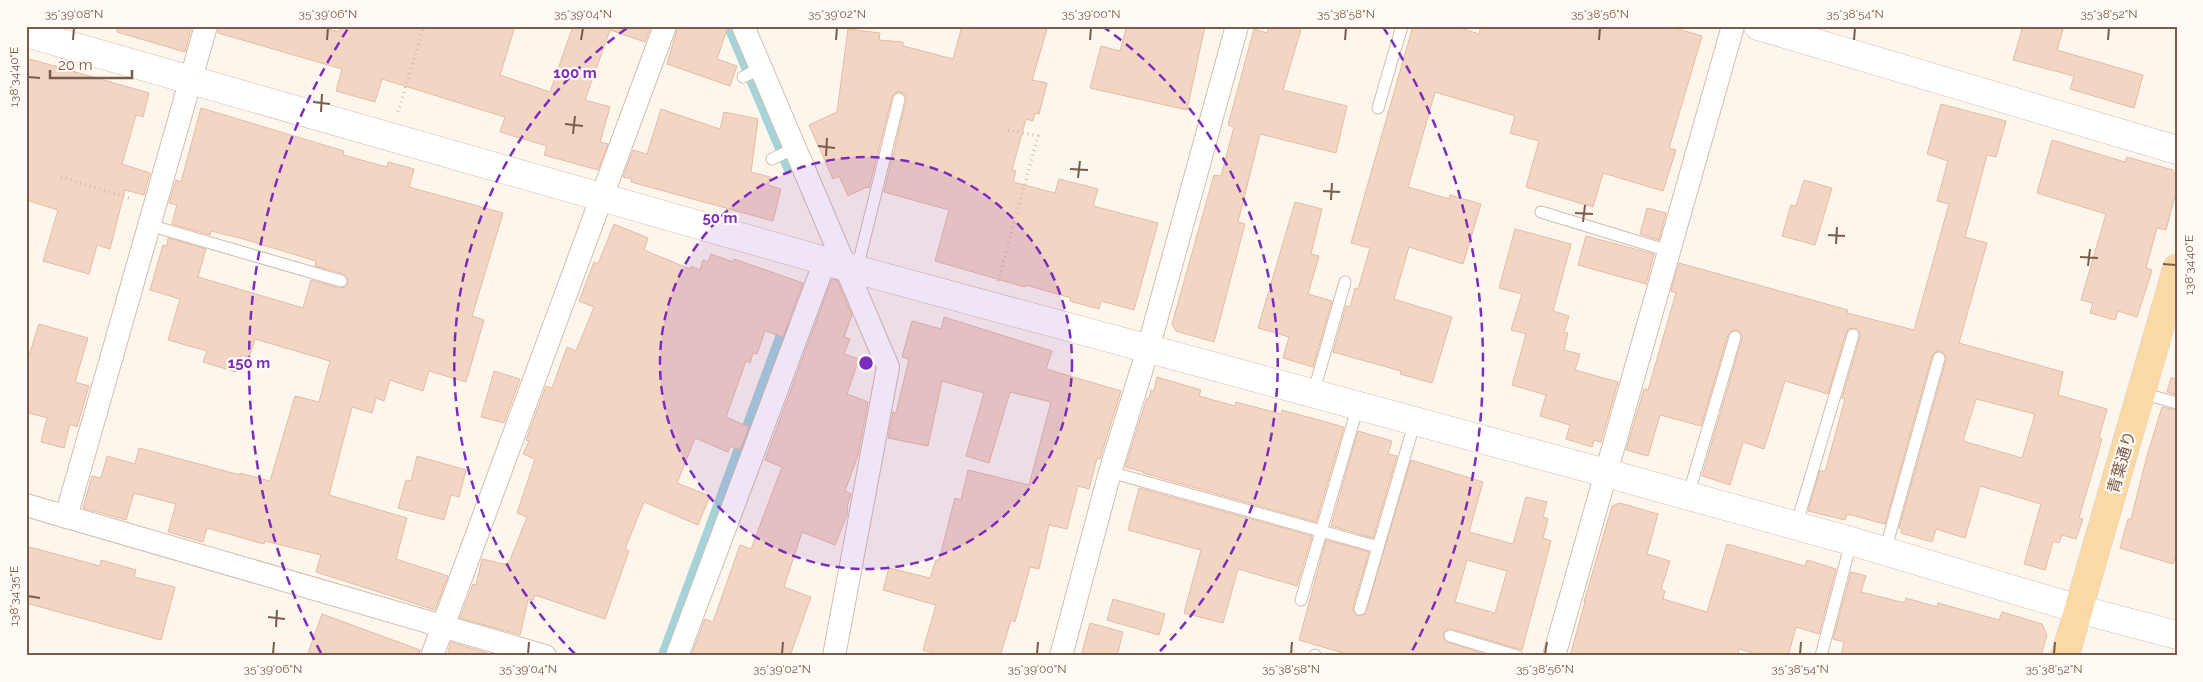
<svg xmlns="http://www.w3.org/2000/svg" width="2203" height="682" viewBox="0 0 2203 682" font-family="Raleway,'Noto Sans JP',sans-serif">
  <rect width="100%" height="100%" fill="#fdf6ec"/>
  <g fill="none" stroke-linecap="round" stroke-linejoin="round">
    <g stroke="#a5d3da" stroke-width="9">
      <polyline points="728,26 788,169"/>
      <polyline points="662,656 784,325"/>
    </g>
  </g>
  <g fill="#f3d5c3" stroke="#e6bba3" fill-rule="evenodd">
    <polygon points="118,26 192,26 185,52 117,32"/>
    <polygon points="219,26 317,26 339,32 340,26 515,26 500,75 550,92 573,26 651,26 645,42 610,30 585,100 610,107 600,142 608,144 598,170 544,155 547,146 500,132 505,117 382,79 375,102 336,91 342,69 218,33"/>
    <polygon points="678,26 728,26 717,59 737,66 730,86 667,64"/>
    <polygon points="962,26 1048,26 1032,80 1047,83 1039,114 1035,113 1033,121 1026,119 1012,170 1016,171 1013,182 1055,193 1059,179 1098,189 1093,206 1158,223 1134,310 1101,301 1099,309 1070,301 1071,298 1026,285 1025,287 935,261 949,210 884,192 906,101 906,96 901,92 896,92 892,97 869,188 867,187 848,196 839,176 833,179 809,125 837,112 848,29 880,33 879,40 903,42 903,46 953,59"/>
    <polygon points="1127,26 1205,26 1187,110 1090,88 1101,46 1120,51"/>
    <polygon points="1269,26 1302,26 1283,90 1347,106 1336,153 1260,134 1238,222 1245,224 1214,342 1176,331 1172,324 1214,175 1221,176 1234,127 1228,125 1254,29 1267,33"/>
    <polygon points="1413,26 1453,26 1479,34 1481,26 1668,26 1702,36 1669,148 1676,150 1663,191 1603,173 1593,207 1526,187 1539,141 1510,133 1515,116 1435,92 1408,187 1449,199 1450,195 1481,204 1463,264 1409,247 1394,299 1452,317 1432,383 1400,374 1401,371 1333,352 1346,306 1350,307 1355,288 1358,289 1370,248 1351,243"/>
    <polygon points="2023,26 2064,26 2057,50 2143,75 2134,108 2070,89 2074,76 2013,60"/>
    <polygon points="26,58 149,93 143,117 136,115 122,164 150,173 144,195 125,190 110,249 97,245 89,274 43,261 58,210 26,200"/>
    <path d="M1941,104L2006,121L1996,157L1987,155L1965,237L1987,243L1959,343L2063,372L2058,395L2107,409L2099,438L2102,439L2079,518L2083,519L2076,539L2062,535L2059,543L2053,541L2045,570L2024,564L2041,504L1980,486L1965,538L1936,529L1932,542L1901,533L1902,529L1899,528L1946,360V356L1941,351H1937L1932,356L1885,524L1847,514L1845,520L1808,511L1820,470L1825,472L1845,399L1842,398L1860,337L1859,330L1855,328L1848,329L1846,333L1828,394L1785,381L1764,449L1743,442L1730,485L1702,476L1742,339V335L1738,330H1733L1728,335L1701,426L1660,415L1648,456L1626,450L1644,389L1648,390L1676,293L1671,291L1679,263L1848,310L1847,313L1914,330L1949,204L1937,201L1948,161L1927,154ZM1976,399L2035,414L2022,458L1963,441Z"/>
    <polygon points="201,108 344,151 343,155 387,167 388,162 414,169 409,187 503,213 472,316 484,320 466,382 429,371 423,391 390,380 384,401 376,398 372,413 352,407 329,495 407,518 396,559 448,576 435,610 316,572 321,555 265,541 264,544 207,528 203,542 168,532 176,504 134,493 126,520 83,508 92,476 101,478 107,456 135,464 139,448 240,475 240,473 270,481 295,396 319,402 330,361 255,339 249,358 241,355 236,372 203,362 207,351 168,340 180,299 150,290 163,245 167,246 168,238 206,249 198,277 303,308 311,280 339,288 346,287 348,283 348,279 344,274 315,266 316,261 240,238 211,231 210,235 172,224 177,205 169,203 176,180 181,182"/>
    <polygon points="661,109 720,129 724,112 758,119 751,172 770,177 768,185 781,189 773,221 631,182 632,179 623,177 633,150 647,154"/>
    <polygon points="2052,140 2125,162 2127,157 2173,170 2177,178 2177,188 2166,230 2157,228 2146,268 2152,270 2137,317 2118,311 2115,320 2090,313 2093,303 2081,300 2106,214 2037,193"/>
    <polygon points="1804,180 1832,188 1815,245 1782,236 1791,205 1796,206"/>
    <polygon points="1295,202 1322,209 1311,254 1319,256 1308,294 1332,301 1313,367 1283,358 1289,337 1258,328"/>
    <polygon points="1647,208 1666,213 1659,240 1640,234"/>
    <polygon points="614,224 648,238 644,250 690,269 691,266 700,270 703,260 708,262 711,254 733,262 734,259 803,283 783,337 765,331 757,354 753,353 750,363 746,361 726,417 749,427 740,450 730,446 728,452 695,438 677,483 710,496 698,525 644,502 625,549 629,551 605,619 535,595 533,600 528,600 520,635 460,618 473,584 476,585 482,559 508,565 527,517 517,513 535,459 523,454 529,441 526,440 546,386 552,388 567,347 576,351 594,307 579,301 594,262 598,264"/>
    <polygon points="1515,229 1571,244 1553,311 1569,316 1564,332 1568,333 1564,350 1580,354 1575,370 1618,382 1601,442 1594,440 1592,447 1566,439 1570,425 1540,416 1546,395 1512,385 1526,334 1511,330 1522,294 1499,288"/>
    <polygon points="1586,236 1654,254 1646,284 1578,265"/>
    <polygon points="832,279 837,280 852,315 844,337 850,339 844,354 859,359 847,394 868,402 858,455 845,491 851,494 847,507 848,508 847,515 835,545 802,532 784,587 811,597 790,656 691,656 705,619 713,622 740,545 751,549 782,467 765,460"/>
    <polygon points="944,317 1052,351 1046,369 1121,391 1100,459 1097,458 1089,489 1078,486 1067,529 1049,525 1039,569 1030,567 1015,622 1011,620 1000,656 942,656 923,650 936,605 883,590 889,568 930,578 936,560 939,560 955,498 961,500 968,470 1029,485 1051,402 1010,392 989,463 966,456 984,393 942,381 928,446 888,438 893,412 896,413 909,359 902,357 912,321 941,329"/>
    <polygon points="39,324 88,338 75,382 89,386 77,427 70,424 64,448 41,442 47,418 26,412 26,365"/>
    <polygon points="494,371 520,379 504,423 481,417"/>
    <polygon points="1157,377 1201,390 1199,396 1235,406 1236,402 1281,414 1282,410 1344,427 1316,522 1143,473 1144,472 1125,467 1147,398 1149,399 1151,390 1154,391"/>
    <polygon points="2171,378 2177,379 2177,395 2167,392"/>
    <polygon points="2162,407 2177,410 2177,552 2173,564 2120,548 2128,519 2131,519 2147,456"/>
    <polygon points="1358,431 1392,441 1388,454 1397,456 1373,538 1331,526"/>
    <polygon points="417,456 466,470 459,497 451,495 444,520 398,508 406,480 411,481"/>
    <path d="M1411,460L1483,482L1469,532L1513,544L1526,497L1547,502L1543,517L1548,519L1543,538L1551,541L1522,650L1452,629H1448L1443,633L1445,641L1490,656H1353L1299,640L1326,540L1369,552L1353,607V611L1357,616L1365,614ZM1467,560L1507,571L1495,613L1455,602Z"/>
    <polygon points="1139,488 1312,536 1297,586 1238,569 1223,623 1184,613 1201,550 1128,530"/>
    <polygon points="1620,503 1658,514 1647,554 1670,561 1661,589 1665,591 1663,599 1707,612 1727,544 1805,566 1807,560 1836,569 1819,634 1796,627 1788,656 1764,656 1739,649 1737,656 1570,656 1585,602 1584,602 1612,506"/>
    <polygon points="26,546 100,566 101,560 136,570 134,577 175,587 161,640 26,603"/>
    <polygon points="1851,572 1866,576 1861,592 1905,603 1906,598 1937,607 1938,603 1999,620 2002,612 2042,624 2047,635 2041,656 1841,656 1844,642 1833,639"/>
    <polygon points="1113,599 1165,614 1159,635 1107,620"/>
    <polygon points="322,614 420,650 419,656 307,656"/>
    <polygon points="1090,623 1123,632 1117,656 1081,656"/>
    <polygon points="451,642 497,656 447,656"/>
  </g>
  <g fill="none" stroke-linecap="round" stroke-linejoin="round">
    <defs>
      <g id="service">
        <polyline points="743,77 761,68"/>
        <polyline points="1378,108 1402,26"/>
        <polyline points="772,159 795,148"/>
        <polyline points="1541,212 1669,251"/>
        <polyline points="149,225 341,281"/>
        <polyline points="857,269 899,99"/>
        <polyline points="2141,393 2177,403"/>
        <polyline points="1313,394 1345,282"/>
        <polyline points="1110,472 1378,547"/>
        <polyline points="1688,496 1735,337"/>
        <polyline points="1796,526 1853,335"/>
        <polyline points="1885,551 1939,358"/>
        <polyline points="1301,600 1358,406"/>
        <polyline points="1360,609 1415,421"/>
        <polyline points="1450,636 1517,656"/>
        <polyline points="1315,656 1315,655"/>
        <polyline points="1821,656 1851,542"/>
      </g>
      <g id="minor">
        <polyline points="743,26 888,367 834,656"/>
        <polyline points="26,505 545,656"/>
        <polyline points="66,517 206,26"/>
        <polyline points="432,656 665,26"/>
        <polyline points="677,656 825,261"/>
        <polyline points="1061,656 1110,472 1148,349 1237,26"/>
        <polyline points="1554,656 1733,26"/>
      </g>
      <g id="tertiary">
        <polyline points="1758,26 2177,150"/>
        <polyline points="26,33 825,261 1606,473 1851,541 2078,609 2177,635"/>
      </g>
      <polyline id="primary" points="2065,656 2177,268"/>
    </defs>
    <use href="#service" stroke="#d1beb0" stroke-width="13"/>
    <use href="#minor" stroke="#d1beb0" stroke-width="24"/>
    <use href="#tertiary" stroke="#d1beb0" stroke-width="29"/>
    <use href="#primary" stroke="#dad1cd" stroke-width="29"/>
    <g stroke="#d9b8a5" stroke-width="3" stroke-dasharray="1 4" stroke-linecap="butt">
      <polyline points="398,112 424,26"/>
      <polyline points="61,177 132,199"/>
      <polyline points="998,281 1038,136 1007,130"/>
    </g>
    <use href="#service" stroke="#fff" stroke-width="11"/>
    <use href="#minor" stroke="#fff" stroke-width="22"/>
    <use href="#tertiary" stroke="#fff" stroke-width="28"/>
    <use href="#primary" stroke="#fbd9a5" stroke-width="28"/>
  </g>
  <path fill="none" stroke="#7a5c4d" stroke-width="2" d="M73,40L74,28M327,40L328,28M581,40L583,28M836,40L837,28M1090,40L1091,28M1345,40L1346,28M1599,40L1600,28M1854,40L1855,28M2108,40L2109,28M28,77L40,78M313,102L330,104M321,112L322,94M565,124L583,126M573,134L575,116M818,146L835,148M826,156L827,138M1070,169L1088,170M1078,178L1080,161M1323,191L1340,192M1331,200L1332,183M1575,213L1593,214M1583,222L1585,205M1828,235L1845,236M1836,244L1837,227M2080,257L2098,258M2163,264L2176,265M2088,266L2090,249M28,596L40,598M268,617L285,619M276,627L277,610M273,654L274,642M528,654L529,642M782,654L783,642M1037,654L1038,642M1291,654L1292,642M1545,654L1547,642M1800,654L1801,642M2054,654L2055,642"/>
  <circle cx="866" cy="363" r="206" fill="#7b2cbf" fill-opacity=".12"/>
  <g fill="none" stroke="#7b2cbf" stroke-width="2.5" stroke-dasharray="9 6">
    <circle cx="866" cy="363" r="206"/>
    <path d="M575 654A411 411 0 0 1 630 26M1102 26A411 411 0 0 1 1157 654"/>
    <path d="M321 653A617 617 0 0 1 349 27M1383 27A617 617 0 0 1 1411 653"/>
  </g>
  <g text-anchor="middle" stroke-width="4.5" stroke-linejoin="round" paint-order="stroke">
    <g font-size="16" fill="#7a5c4d" stroke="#fffaf3">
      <text transform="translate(2121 462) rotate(-74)" y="6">青葉通り</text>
    </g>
  </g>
  <circle cx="866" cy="363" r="8" fill="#7b2cbf" stroke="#fffaf3" stroke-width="2.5"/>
  <g font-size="15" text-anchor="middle" font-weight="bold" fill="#7b2cbf" stroke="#fffaf3" stroke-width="4.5" stroke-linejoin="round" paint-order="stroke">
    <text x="575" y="78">100 m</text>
    <text x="720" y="223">50 m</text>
    <text x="249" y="368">150 m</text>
  </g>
  <rect width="2203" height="682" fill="none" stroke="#fffaf3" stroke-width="55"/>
  <path d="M50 70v8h82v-8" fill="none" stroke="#7a5c4d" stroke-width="2.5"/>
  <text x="58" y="70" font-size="15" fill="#7a5c4d" stroke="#fffaf3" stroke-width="4" paint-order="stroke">20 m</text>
  <rect x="28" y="28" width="2148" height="626" fill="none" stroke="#7a5c4d" stroke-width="2"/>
  <g font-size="12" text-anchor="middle" fill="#7a5c4d">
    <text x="74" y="18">35°39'08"N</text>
    <text x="328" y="18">35°39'06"N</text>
    <text x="583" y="18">35°39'04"N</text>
    <text x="837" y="18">35°39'02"N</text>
    <text x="1091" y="18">35°39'00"N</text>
    <text x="1346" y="18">35°38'58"N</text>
    <text x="1600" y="18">35°38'56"N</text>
    <text x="1855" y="18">35°38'54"N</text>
    <text x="2109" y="18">35°38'52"N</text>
    <text transform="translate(14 77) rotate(-90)" y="4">138°34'40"E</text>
    <text transform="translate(2189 265) rotate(-90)" y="4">138°34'40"E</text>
    <text transform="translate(14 596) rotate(-90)" y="4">138°34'35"E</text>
    <text x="273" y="673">35°39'06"N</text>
    <text x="528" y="673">35°39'04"N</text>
    <text x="782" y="673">35°39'02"N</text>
    <text x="1037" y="673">35°39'00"N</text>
    <text x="1291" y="673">35°38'58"N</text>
    <text x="1545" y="673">35°38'56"N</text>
    <text x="1800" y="673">35°38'54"N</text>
    <text x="2054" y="673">35°38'52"N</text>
  </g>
</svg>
